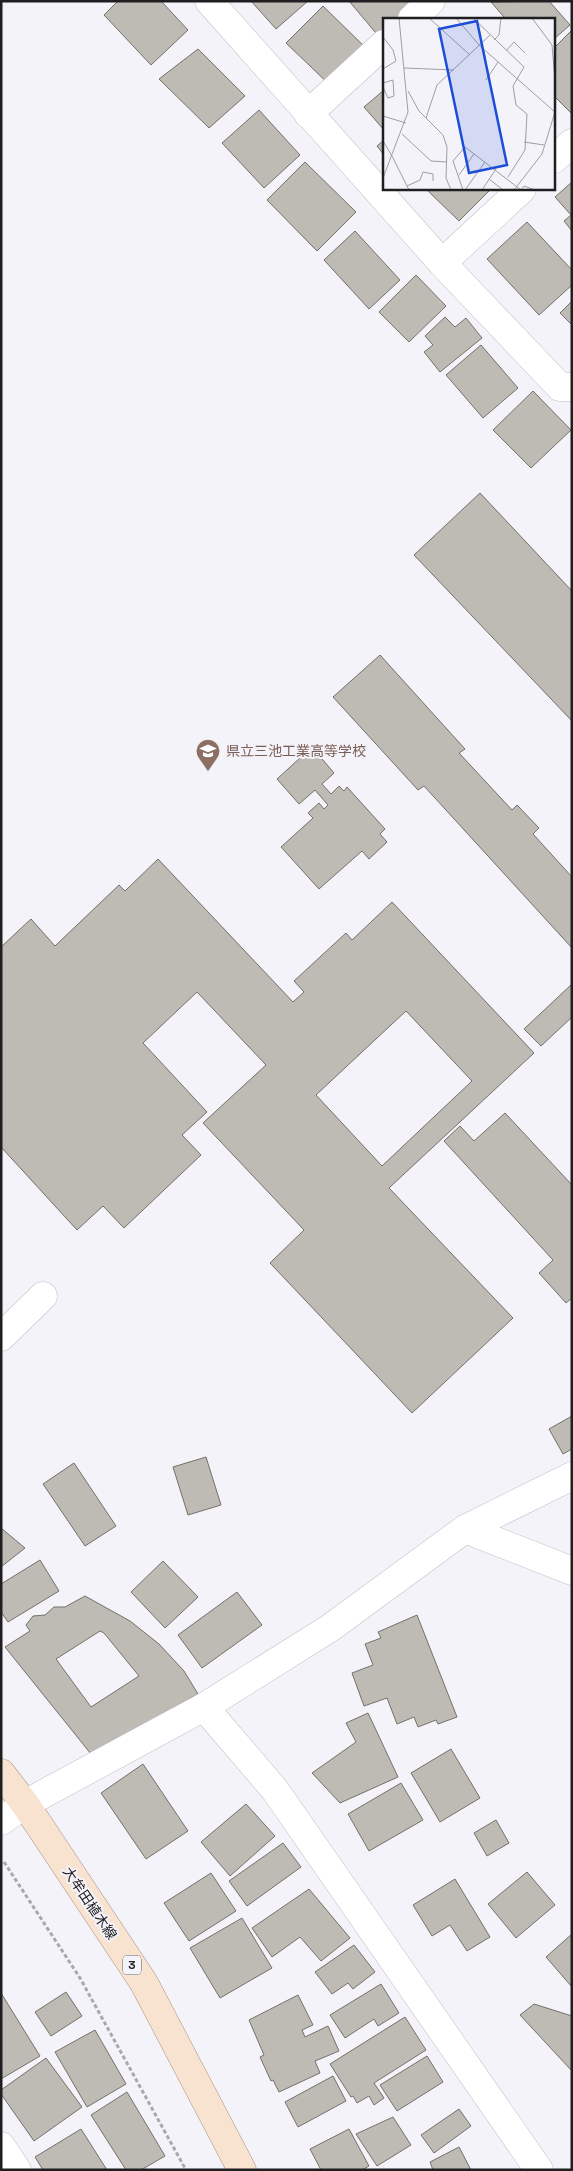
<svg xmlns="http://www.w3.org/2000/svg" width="573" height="2171" viewBox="0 0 573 2171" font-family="'Space Grotesk','Noto Sans JP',sans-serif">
  <rect width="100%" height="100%" fill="#f5f3fa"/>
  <g fill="#bebab4" stroke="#74706a" fill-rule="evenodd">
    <polygon points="118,1 161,1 188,30 151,65 104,15"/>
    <polygon points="251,1 308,1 276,29"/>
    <polygon points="349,1 424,1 404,19 384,19 384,36 381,39"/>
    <polygon points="549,1 570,25 554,39 554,19 502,19 504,17 491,2"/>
    <polygon points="323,6 371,53 334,89 286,43"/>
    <polygon points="571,31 572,32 572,114 554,96 554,48"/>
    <polygon points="198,49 245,96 209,128 159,79"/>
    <polygon points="384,90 384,130 364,107"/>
    <polygon points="259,110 300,155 264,188 222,143"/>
    <polygon points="384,140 384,155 377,146"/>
    <polygon points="305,162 356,212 317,251 267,200"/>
    <polygon points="572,182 572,231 564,221 571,215 555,197"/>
    <polygon points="426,189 491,189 459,221"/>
    <polygon points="527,222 572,270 572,285 539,315 487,259"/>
    <polygon points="355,231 400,280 369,309 324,260"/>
    <polygon points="416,275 446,306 409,342 379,312"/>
    <polygon points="572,301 572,325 560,313"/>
    <polygon points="445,317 455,327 466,318 482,338 440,372 424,352 433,345 425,336"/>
    <polygon points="481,345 518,388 483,418 446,375"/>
    <polygon points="533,391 571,430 531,468 493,430"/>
    <polygon points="480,493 572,591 572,721 414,555"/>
    <polygon points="380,655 465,749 459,753 512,810 517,805 539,828 533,834 572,877 572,948 424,786 418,790 333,697"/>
    <polygon points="312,747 334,773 322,784 331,794 339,786 344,791 347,787 385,829 380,834 387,842 369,859 362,851 319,889 281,847 313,818 308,813 319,803 324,809 328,805 315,790 299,804 277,779"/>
    <path d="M158,859L293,1002L304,992L294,981L346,933L352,940L392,902L534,1053L389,1188L513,1318L412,1413L270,1263L304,1230L203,1123L266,1065L197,992L143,1043L207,1112L182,1135L201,1155L124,1228L103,1206L77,1230L1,1147V947L31,919L55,946L119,885L125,891ZM406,1011L472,1081L382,1166L316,1095Z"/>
    <polygon points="572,984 572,1017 541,1046 524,1029"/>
    <polygon points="505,1113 572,1185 572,1298 566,1303 539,1273 553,1260 444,1141 460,1126 474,1141"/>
    <polygon points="572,1416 572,1449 563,1454 549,1429"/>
    <polygon points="206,1457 221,1505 188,1515 173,1467"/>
    <polygon points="74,1463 116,1526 85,1546 43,1484"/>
    <polygon points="1,1528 25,1548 1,1567"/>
    <polygon points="40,1560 59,1591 8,1622 1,1612 1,1584"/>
    <polygon points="163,1561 198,1597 165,1628 131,1592"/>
    <polygon points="237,1592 262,1625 202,1668 178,1635"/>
    <path d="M85,1596L130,1621L159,1644L184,1671L198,1694L91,1754L5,1647L30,1631L26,1625L33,1616L45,1615L54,1607H65ZM100,1631L104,1633L139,1676L91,1707L56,1659Z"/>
    <polygon points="417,1615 457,1717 438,1724 436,1720 418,1727 414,1717 397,1724 387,1698 364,1706 352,1673 373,1665 365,1644 381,1638 378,1632"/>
    <polygon points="368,1713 398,1777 340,1803 312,1773 356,1742 346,1723"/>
    <polygon points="451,1749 480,1798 440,1822 411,1773"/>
    <polygon points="143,1764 188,1831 146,1859 101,1793"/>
    <polygon points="401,1783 423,1820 369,1851 348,1814"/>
    <polygon points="246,1804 275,1836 230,1876 201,1842"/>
    <polygon points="496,1820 509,1843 487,1856 474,1833"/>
    <polygon points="283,1843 301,1867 247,1906 229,1881"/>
    <polygon points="527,1872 555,1905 516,1938 488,1904"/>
    <polygon points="211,1873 236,1911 189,1941 164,1903"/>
    <polygon points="455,1879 490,1937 467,1951 450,1925 432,1936 413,1905"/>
    <polygon points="309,1889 350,1938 321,1961 300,1937 272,1957 252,1928"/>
    <polygon points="242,1918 272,1968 220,1998 190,1948"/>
    <polygon points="572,1934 572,1987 546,1957"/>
    <polygon points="354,1945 375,1972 353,1989 348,1983 332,1994 315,1972"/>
    <polygon points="381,1984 399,2013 378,2026 374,2019 345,2038 330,2015"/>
    <polygon points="66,1992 82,2016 51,2036 35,2012"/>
    <polygon points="1,1993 40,2056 1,2079"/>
    <polygon points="298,1995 313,2025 302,2030 305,2037 328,2026 339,2051 315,2061 320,2073 279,2092 273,2080 271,2081 260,2057 264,2055 249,2020"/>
    <polygon points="534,2004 572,2016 572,2071 520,2015"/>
    <polygon points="405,2017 426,2050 374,2083 384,2098 374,2105 369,2096 357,2103 353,2096 351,2097 330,2064"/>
    <polygon points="95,2030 126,2084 87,2107 55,2052"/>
    <polygon points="427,2056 443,2082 397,2111 380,2085"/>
    <polygon points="46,2058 82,2107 34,2141 1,2094 1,2090"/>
    <polygon points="333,2076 346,2101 298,2127 285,2102"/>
    <polygon points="127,2092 165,2156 141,2170 126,2170 91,2115"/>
    <polygon points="459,2109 471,2126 434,2153 421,2135"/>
    <polygon points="393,2117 411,2145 377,2166 356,2134"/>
    <polygon points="81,2129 107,2170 43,2170 35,2157"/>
    <polygon points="349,2129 369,2166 362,2170 321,2170 310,2149"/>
    <polygon points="459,2147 471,2170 433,2170 430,2162"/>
  </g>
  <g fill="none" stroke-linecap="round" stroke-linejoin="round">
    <defs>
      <g id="minor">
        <polyline points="209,1 442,263 560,387 572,387"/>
        <polyline points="412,19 431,1"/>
        <polyline points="308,114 384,44"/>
        <polyline points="554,159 572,143"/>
        <polyline points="442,263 522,189"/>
        <polyline points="1,1337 43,1296"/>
        <polyline points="465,1529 572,1571"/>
        <polyline points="204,1707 275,1790 539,2170"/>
        <polyline points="1,1821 25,1804 204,1707 330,1628 465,1529 572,1476"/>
        <polyline points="1,2146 17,2170"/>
      </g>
      <polyline id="primary" points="1,1773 25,1804 144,1983 242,2170"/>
    </defs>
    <use href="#minor" stroke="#c1bfc6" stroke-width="29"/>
    <use href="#primary" stroke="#a9927f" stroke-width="29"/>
    <polyline stroke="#aaa8ae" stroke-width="3" stroke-dasharray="4 2.5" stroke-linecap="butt" points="4,1862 80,1978 186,2170"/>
    <use href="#minor" stroke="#fff" stroke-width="28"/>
    <use href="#primary" stroke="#f8e3d1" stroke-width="28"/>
  </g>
  <defs>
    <symbol id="school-pin" viewBox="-11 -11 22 30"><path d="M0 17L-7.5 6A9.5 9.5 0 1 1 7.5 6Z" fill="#8d6e63" stroke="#f5f3fa"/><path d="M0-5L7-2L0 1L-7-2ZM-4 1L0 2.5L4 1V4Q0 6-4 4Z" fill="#fff"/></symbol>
  </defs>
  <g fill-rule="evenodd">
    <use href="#school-pin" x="194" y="737" width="28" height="38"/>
  </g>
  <g text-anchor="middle" stroke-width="4" stroke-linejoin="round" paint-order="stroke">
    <rect fill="#f5f3fa" stroke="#5f5e62" stroke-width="1" x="123" y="1955.5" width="18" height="19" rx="4"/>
    <g font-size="12" font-weight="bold" fill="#1f1e21">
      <text x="132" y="1969">3</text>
    </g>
    <g font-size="14" fill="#785e54" stroke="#f5f3fa" text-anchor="start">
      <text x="226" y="756">県立三池工業高等学校</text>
    </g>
    <g font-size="14" fill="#1f1e21" stroke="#f5f3fa">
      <text transform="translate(90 1903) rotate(56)" y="5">大牟田植木線</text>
    </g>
  </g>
  <g transform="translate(383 18)">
    <rect width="172" height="172" fill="#f5f3fa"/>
    <path fill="none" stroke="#9f9ea3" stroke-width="1" d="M46,0L87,37M73,0L97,28L173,95M90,0L141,49L130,68L133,87L144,96L142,132L125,159M149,0L169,27L173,74M0,19L10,32L13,43L0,51M111,22L116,17L118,0M123,33L131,24L142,35M21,50L71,52M103,62L115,44M0,65L10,62L11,78L5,80L0,69M25,73L36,93L60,117L64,129L63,160L68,172M0,98L23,105M43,100L54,67L107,17M19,116L48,143L64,144M0,123L9,138M141,124L161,127M9,138L26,172M76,157L91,136M0,160L25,94L16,0M106,161L120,172M24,168L37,162L40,154L50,156V163M80,172L70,143L82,129L138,172L141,168L152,172M82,172L102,144M99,172L113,151M131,172L159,136L172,94"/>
    <path fill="#1d4ed8" fill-opacity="0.15" stroke="#1d4ed8" stroke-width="2.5" d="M94,3L124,147L86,155L56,11Z"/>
    <rect width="172" height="172" fill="none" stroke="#1f1e21" stroke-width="2.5"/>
  </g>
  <rect width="573" height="2171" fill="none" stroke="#1f1e21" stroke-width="5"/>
</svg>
